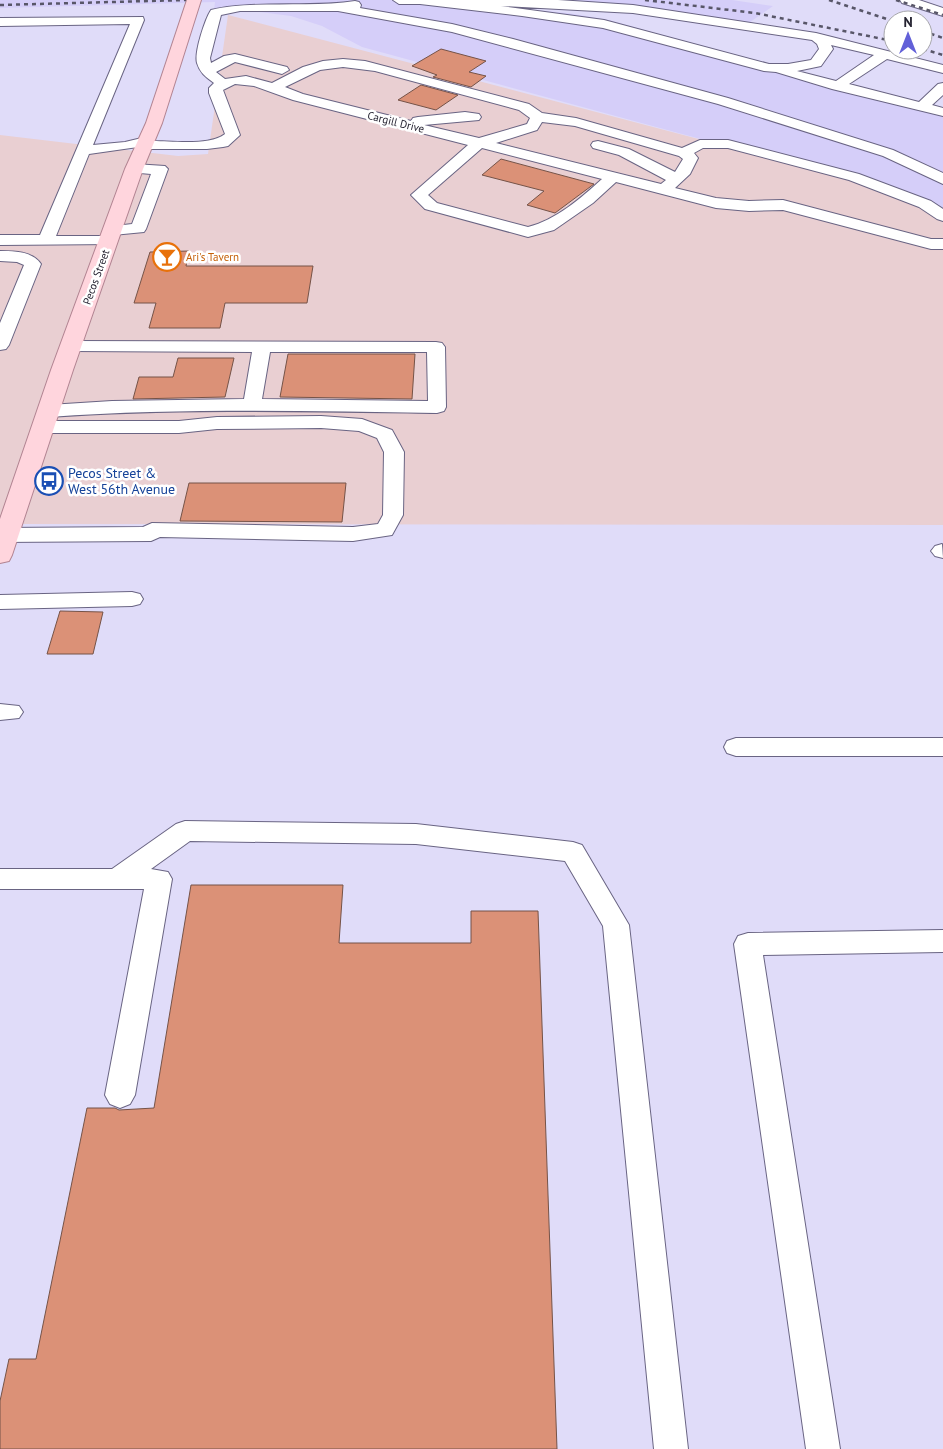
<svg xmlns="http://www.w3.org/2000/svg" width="943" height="1449" viewBox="0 0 943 1449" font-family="'PT Sans',sans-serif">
  <rect width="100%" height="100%" fill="#e0dcf9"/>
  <polygon fill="#d5cef9" points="0,0 732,0 773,6 746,25 656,14 453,3 568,13 609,20 943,114 943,219 862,183 362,47 322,26 291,16 252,11 214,11 215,2 0,8"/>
  <polygon fill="#e9cfd2" points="228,15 923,198 943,211 943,525 0,524 0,135 178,156 208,154"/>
  <g fill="#db9177" stroke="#755348">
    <polygon points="441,49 486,61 469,72 486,76 471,87 433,77 437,75 412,66"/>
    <polygon points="421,85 458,95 436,110 398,100"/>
    <polygon points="501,159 594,184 555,213 527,205 544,191 482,175"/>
    <polygon points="189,251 186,266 313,266 307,303 225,303 220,328 149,328 156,303 134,303 150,252"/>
    <polygon points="288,354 415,354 412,399 280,397"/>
    <polygon points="178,358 234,358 225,397 133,399 139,377 173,377"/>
    <polygon points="189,483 346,483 342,522 180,521"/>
    <polygon points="60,611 103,612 93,654 47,654"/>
    <polygon points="191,885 343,885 339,943 471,943 471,911 538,911 557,1449 0,1449 0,1401 9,1359 36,1359 87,1108 115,1108 119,1110 154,1108"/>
  </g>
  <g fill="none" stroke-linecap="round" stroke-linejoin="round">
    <defs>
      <g id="minor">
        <path d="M393,0H558L633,5L816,33L943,65V73L887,59L849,84L919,102L938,84L943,83V95L932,105L943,108V116L832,89L776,72L764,71L603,28L522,16L420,4H399ZM501,6L633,13L812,40L817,44L819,49L811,60L788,64H769L604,20ZM831,45L874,55L836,81L797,71L821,66L833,49Z"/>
        <polygon points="900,0 919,0 943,8 943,16 902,3"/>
        <path d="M355,1L359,2L361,5L360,8L452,24L513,39L728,98L893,150L943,173V184L883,156L718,104L452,32L338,11H240L221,15L210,58L211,63L224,56L235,54L287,67L289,70L282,74L235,62L216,72L225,79L246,76L272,83L303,67L323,61L343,59L365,61L529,104L542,113L576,118L682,148L700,140H728L859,174L931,201L943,209V221L937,219L919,207L849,180L728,148H703L694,153L698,158L690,174L675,188L716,198L749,201L783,200L931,239H943V249H931L783,210L749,211L716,208L616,182L593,203L554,230L528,237L425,209L411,195L468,145L293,100L254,86L235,84L223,90L240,135L228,146L223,147L207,149H144L138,147L89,154L56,236H109L115,238L117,241L115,244L0,245V235H40L130,24L0,26V18L143,17L144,20L93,145L125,142L146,137L153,141C172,141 210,146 225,134L209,93V88L214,83C206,77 200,73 197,63C194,53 205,19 211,10C251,0 311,8 355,1ZM343,67L375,71L519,110L530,118L527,124L479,138L424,125L479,120L481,117L479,114L465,112L418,117L413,118L411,121L303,94L285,87L320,70ZM542,122L575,126L679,156L683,159L675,172L629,149L598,141L593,142L591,145L593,148L619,155L666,180L661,184L496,143L537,130ZM482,148L602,179C581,198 556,220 528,227L437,203L428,195Z"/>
        <polygon points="134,164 165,166 168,169 146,229 144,232 113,235 107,233 105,230 107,227 132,224 151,174 129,172 126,169 129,166"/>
        <path d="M0,251C14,251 32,251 41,264L9,345L6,349L0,350V323L24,265L17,262L0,261Z"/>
        <path d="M71,341L436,342L442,343L445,347L446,407L444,411L437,413C308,411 178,408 49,417L42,415L40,411L42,407L49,405L112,401L244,399L252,352L71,351L65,350L62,346L65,342ZM270,352H427L428,401L262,399Z"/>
        <polygon points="321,416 362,419 392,430 404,452 403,515 392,535 353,541 160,537 151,541 0,542 0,528 143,527 152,523 353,527 378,524 383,515 384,452 377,438 359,431 321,428 217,429 179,433 44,433 37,431 34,427 37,423 44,421 179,421 217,417"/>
        <polygon points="942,544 943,558 935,556 931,551 935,546"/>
        <polygon points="132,592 140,594 143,599 140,604 132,606 0,609 0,595"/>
        <polygon points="0,704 19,706 23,712 19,718 0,720"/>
        <polygon points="736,738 943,738 943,756 736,756 727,753 724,747 727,741"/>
        <polygon points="185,821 416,824 573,842 582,845 629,925 688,1449 654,1449 603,926 565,861 416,844 190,841 151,869 168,872 172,879 135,1095 130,1104 120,1108 110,1104 105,1095 144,889 0,889 0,869 112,869 176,824"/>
        <polygon points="943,930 943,952 763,955 840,1449 806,1449 734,944 738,936 748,933"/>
      </g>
      <polygon id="major" points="187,0 201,0 162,123 143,169 73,370 12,555 9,561 0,563 0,519 51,370 125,169 146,123"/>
    </defs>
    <use href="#minor" stroke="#696483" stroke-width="2"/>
    <use href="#major" stroke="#b28492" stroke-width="2"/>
    <use href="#minor" fill="#fff" fill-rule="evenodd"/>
    <use href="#major" fill="#ffd5dd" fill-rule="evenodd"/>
    <g stroke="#585668" stroke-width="2.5" stroke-dasharray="4 4" stroke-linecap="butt">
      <polyline points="645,0 755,13 893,41"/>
      <polyline points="829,0 893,21"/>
      <polyline points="896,0 943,15"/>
      <polyline points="0,5 186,0"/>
      <polyline points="923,31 943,38"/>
      <polyline points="923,49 943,55"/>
    </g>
  </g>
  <defs>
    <symbol id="bar-ring" viewBox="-11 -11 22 22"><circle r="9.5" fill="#fff" stroke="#e8710a" stroke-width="1.5"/><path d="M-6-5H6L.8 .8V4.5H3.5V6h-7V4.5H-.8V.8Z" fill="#e8710a"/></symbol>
    <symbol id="bus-ring" viewBox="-11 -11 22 22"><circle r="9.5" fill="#fff" stroke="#1a4fb4" stroke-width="1.5"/><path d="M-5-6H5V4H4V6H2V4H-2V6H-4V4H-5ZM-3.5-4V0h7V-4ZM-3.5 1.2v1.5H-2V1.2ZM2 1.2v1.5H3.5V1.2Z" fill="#1a4fb4"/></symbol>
  </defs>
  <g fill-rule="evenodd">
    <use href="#bar-ring" x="151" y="241" width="32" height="32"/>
    <use href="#bus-ring" x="33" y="465" width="32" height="32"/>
  </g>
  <g text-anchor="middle" stroke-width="5" stroke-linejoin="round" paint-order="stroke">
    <g font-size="11" fill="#242230" stroke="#fff">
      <text transform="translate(396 122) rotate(14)" y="4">Cargill Drive</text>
      <text transform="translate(96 277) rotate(-70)" y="4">Pecos Street</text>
    </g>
    <g font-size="11" fill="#c56008" stroke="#fff" text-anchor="start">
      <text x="186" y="261">Ari's Tavern</text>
    </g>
    <g font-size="14" fill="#164399" stroke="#fff" text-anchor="start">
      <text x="68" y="478">Pecos Street &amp;<tspan x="68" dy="16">West 56th Avenue</tspan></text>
    </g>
  </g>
  <g transform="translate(908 35)"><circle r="24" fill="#ffffff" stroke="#a7a7ac"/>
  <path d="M0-4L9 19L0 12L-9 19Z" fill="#6260d8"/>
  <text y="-8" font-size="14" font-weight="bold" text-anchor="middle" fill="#242230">N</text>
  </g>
</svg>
